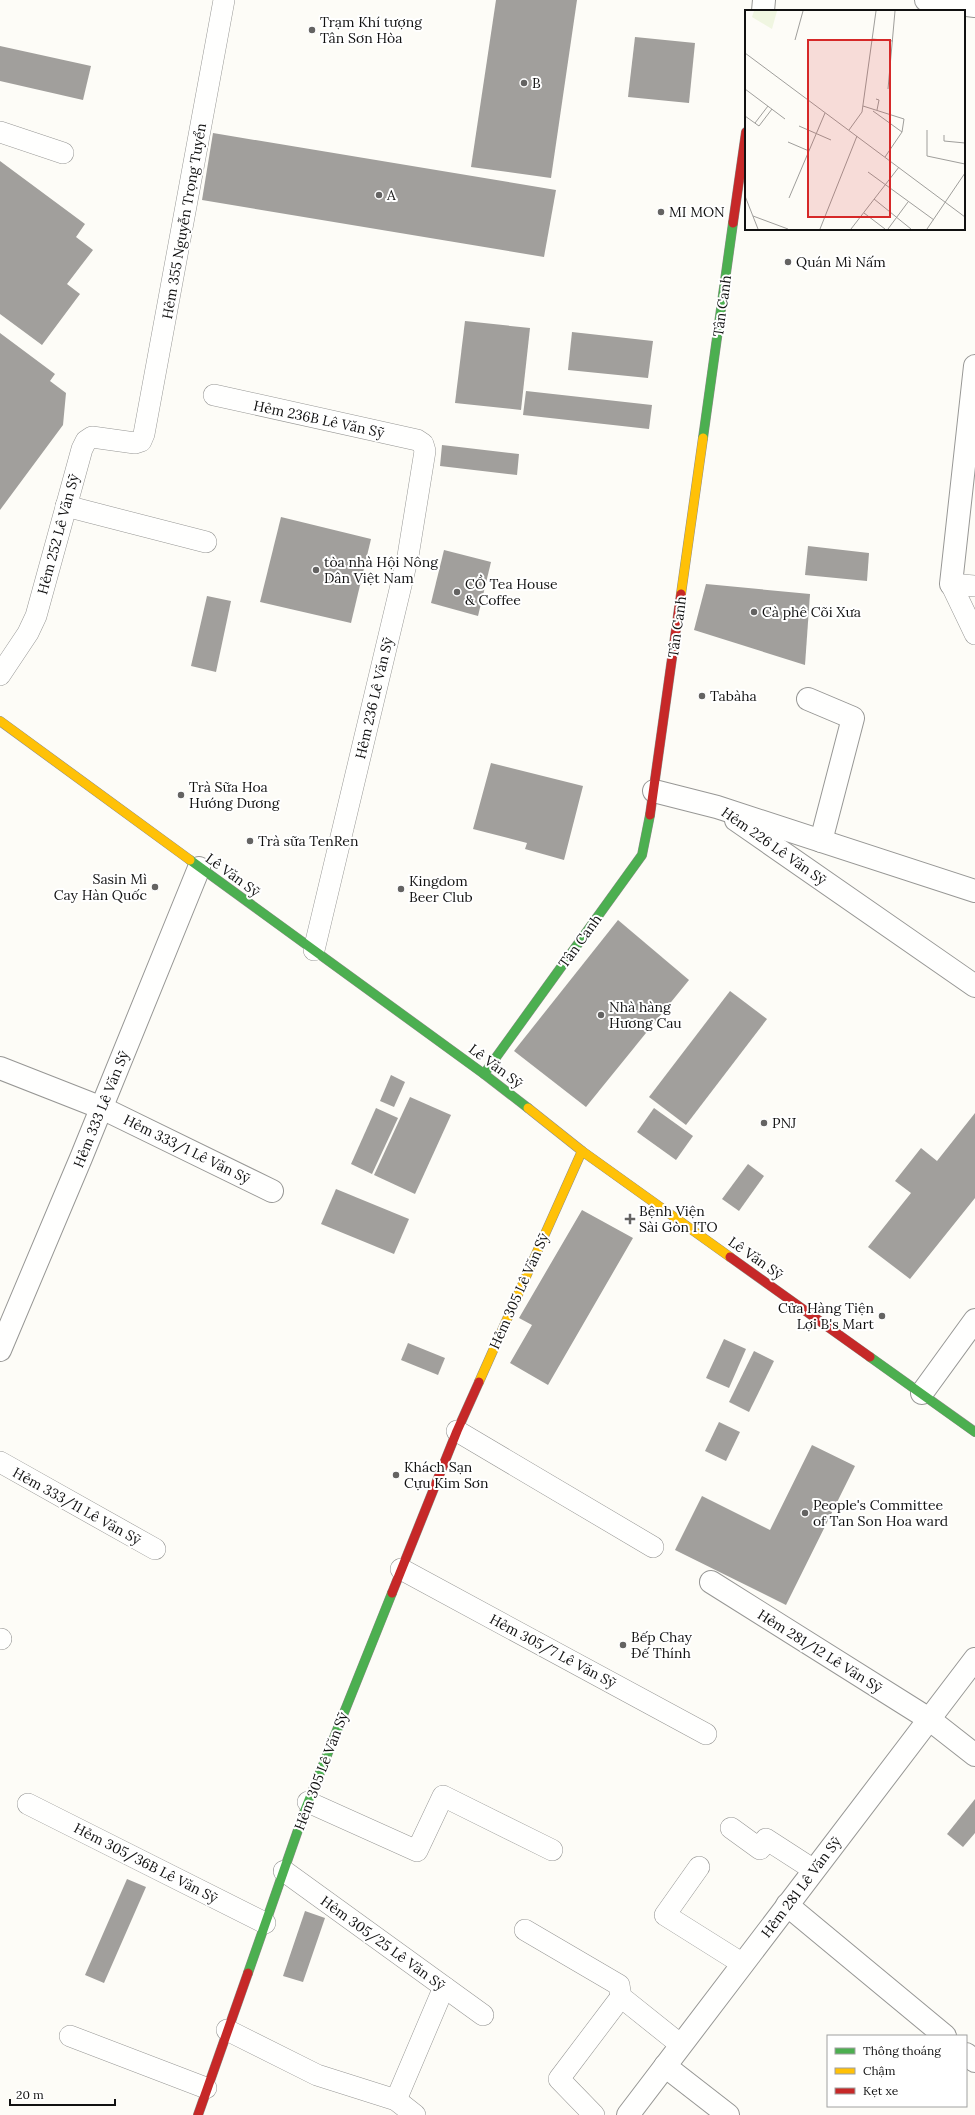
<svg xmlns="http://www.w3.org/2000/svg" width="975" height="2115" viewBox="0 0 975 2115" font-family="Lora,serif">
  <rect width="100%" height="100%" fill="#fdfcf7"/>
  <g fill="#a19f9c">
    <polygon points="496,0 577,0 551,178 471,167"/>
    <polygon points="635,37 695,43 689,103 628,97"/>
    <polygon points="0,46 91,66 83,100 0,81"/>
    <polygon points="213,133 556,190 544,257 202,200"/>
    <polygon points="0,161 85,224 76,237 93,250 67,284 80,294 42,345 0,314"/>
    <polygon points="465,321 530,328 521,410 455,403"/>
    <polygon points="572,332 653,341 648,378 568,370"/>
    <polygon points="0,333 55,374 50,381 66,393 63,425 0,510"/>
    <polygon points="526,391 652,405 649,429 523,415"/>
    <polygon points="442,445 519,454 517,475 440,466"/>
    <polygon points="281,517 371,539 351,623 260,602"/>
    <polygon points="808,546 869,553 867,581 805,575"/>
    <polygon points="444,550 491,562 478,616 431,603"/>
    <polygon points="706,584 810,594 805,665 694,630"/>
    <polygon points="207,596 231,601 216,672 191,666"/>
    <polygon points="491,763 583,786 564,860 525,849 527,843 473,829"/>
    <polygon points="618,920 689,980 586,1107 514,1051"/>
    <polygon points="730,991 767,1019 686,1125 649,1097"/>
    <polygon points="391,1075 405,1082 394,1107 380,1101"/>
    <polygon points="410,1097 451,1115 415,1194 374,1175"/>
    <polygon points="376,1108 398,1118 372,1174 351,1164"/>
    <polygon points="654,1108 693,1136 676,1160 637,1132"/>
    <polygon points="975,1113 975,1198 910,1279 868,1247 911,1193 895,1181 921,1148 937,1161"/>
    <polygon points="748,1164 764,1176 739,1211 722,1199"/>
    <polygon points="336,1189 409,1219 394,1254 321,1224"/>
    <polygon points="582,1210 633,1238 548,1385 510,1363 532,1325 519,1318"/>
    <polygon points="724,1339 746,1349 729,1388 706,1378"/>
    <polygon points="408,1343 445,1358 438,1375 401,1360"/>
    <polygon points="754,1351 774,1361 749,1412 729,1402"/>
    <polygon points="719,1422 740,1432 726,1461 705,1451"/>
    <polygon points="812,1445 855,1466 786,1605 675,1550 702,1496 770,1530"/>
    <polygon points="975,1799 975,1833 963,1847 947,1834"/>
    <polygon points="127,1879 146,1887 104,1983 85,1975"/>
    <polygon points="305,1911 325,1918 303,1982 283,1976"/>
  </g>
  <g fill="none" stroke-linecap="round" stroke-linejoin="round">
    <defs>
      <g id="lane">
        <polyline points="0,132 63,153"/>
        <polyline points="214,395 417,440 423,444 425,451 408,556 314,950"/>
        <polyline points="66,506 206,542"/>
        <polyline points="951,584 975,634"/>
        <polyline points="951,584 975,586"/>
        <polyline points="0,675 28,633 36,616 82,449 86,441 92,437 135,443 141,441 144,434 224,0"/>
        <polyline points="457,1431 653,1547"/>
        <polyline points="0,1462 155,1549"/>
        <polyline points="401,1569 706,1734"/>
        <polyline points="0,1639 1,1639"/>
        <polyline points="308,1802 417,1851 443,1796 552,1850"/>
        <polyline points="28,1804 265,1923"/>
        <polyline points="731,1828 760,1849 766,1839 814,1870"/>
        <polyline points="699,1867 665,1915 743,1964"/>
        <polyline points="284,1871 483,2015"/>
        <polyline points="525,1930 619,1985 621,1997 681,2045"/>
        <polyline points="227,2030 317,2075 396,2100 415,2115"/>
        <polyline points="70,2036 206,2088"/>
        <polyline points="396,2100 444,1987"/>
        <polyline points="594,2115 559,2079 621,1997"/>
      </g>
      <g id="street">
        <polyline points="926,0 975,6"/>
        <polyline points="763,11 764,0"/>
        <polyline points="951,584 975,366"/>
        <polyline points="808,699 853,718 821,841"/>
        <polyline points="654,791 717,807 975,891"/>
        <polyline points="736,820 975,986"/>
        <polyline points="0,1068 102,1108 272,1191"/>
        <polyline points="0,1350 81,1158 199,868"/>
        <polyline points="922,1393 975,1320"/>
        <polyline points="711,1582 929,1719 975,1755"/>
        <polyline points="787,1905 945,2036"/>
        <polyline points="966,2054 975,2061"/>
        <polyline points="665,2066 728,2115"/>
        <polyline points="628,2115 975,1659"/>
      </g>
      <g id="fast">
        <polyline points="703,438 733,223"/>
        <polyline points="190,860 484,1074 528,1108"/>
        <polyline points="484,1074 642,855 650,815"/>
        <polyline points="870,1357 975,1432"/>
        <polyline points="248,1973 305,1810 392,1593"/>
      </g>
      <g id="slow">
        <polyline points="681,594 703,438"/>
        <polyline points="0,721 190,860"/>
        <polyline points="528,1108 582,1151 730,1257"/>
        <polyline points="479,1382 582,1151"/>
      </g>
      <g id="jam">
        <polyline points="733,223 746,132"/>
        <polyline points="650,815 681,594"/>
        <polyline points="730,1257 870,1357"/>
        <polyline points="392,1593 457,1431 479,1382"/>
        <polyline points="198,2115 248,1973"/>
      </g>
    </defs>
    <use href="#lane" stroke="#979795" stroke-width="22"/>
    <use href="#street" stroke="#979795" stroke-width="24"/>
    <use href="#fast" stroke="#8e8d8b" stroke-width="10"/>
    <use href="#slow" stroke="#8e8d8b" stroke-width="10"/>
    <use href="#jam" stroke="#8e8d8b" stroke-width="10"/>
    <use href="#lane" stroke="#fffffe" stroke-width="21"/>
    <use href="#street" stroke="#fffffe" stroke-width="22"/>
    <use href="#fast" stroke="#4caf50" stroke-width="9"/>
    <use href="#slow" stroke="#ffc107" stroke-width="9"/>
    <use href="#jam" stroke="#c62828" stroke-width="9"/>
  </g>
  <g fill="#646362" stroke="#fff" stroke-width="1.5">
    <circle cx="312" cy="30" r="4"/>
    <circle cx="524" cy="83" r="4"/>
    <circle cx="379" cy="195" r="4"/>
    <circle cx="661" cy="212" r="4"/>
    <circle cx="788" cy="262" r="4"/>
    <circle cx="316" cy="570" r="4"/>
    <circle cx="457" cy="592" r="4"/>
    <circle cx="754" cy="612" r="4"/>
    <circle cx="702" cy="696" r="4"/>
    <circle cx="181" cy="795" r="4"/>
    <circle cx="250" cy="841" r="4"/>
    <circle cx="155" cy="887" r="4"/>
    <circle cx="401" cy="889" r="4"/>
    <circle cx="601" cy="1015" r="4"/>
    <circle cx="764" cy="1123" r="4"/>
    <path d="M628 1213h4v4h4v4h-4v4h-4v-4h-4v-4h4z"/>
    <circle cx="882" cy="1316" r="4"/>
    <circle cx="396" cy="1475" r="4"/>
    <circle cx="805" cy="1513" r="4"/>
    <circle cx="623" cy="1645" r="4"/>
  </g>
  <g text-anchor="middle" stroke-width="4" stroke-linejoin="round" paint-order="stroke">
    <g font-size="14" fill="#111" stroke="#fff" text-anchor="start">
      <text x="320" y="27">Trạm Khí tượng<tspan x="320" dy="16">Tân Sơn Hòa</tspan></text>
      <text x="532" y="88">B</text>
      <text x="387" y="200">A</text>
      <text x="669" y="217">MI MON</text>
      <text x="796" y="267">Quán Mì Nấm</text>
      <text x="324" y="567">tòa nhà Hội Nông<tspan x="324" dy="16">Dân Việt Nam</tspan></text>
      <text x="465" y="589">CỒ Tea House<tspan x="465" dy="16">&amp; Coffee</tspan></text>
      <text x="762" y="617">Cà phê Cõi Xưa</text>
      <text x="710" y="701">Tabàha</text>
      <text x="189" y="792">Trà Sữa Hoa<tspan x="189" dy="16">Hướng Dương</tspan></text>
      <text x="258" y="846">Trà sữa TenRen</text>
      <text x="147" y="884" text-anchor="end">Sasin Mì<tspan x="147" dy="16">Cay Hàn Quốc</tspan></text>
      <text x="409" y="886">Kingdom<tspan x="409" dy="16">Beer Club</tspan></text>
      <text x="609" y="1012">Nhà hàng<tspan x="609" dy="16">Hương Cau</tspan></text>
      <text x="772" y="1128">PNJ</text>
      <text x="639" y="1216">Bệnh Viện<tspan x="639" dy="16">Sài Gòn ITO</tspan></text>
      <text x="874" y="1313" text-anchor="end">Cửa Hàng Tiện<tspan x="874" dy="16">Lợi B's Mart</tspan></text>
      <text x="404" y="1472">Khách Sạn<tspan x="404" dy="16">Cựu Kim Sơn</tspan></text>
      <text x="813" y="1510">People's Committee<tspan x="813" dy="16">of Tan Son Hoa ward</tspan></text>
      <text x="631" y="1642">Bếp Chay<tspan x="631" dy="16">Đế Thính</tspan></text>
    </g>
    <g font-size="14" fill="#111" stroke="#fff">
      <text transform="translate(184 221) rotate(-80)" y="5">Hẻm 355 Nguyễn Trọng Tuyển</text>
      <text transform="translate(722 306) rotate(-82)" y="5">Tân Canh</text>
      <text transform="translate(319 419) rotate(12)" y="5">Hẻm 236B Lê Văn Sỹ</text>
      <text transform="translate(58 534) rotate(-75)" y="5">Hẻm 252 Lê Văn Sỹ</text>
      <text transform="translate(677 627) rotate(-82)" y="5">Tân Canh</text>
      <text transform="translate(374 698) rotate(-77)" y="5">Hẻm 236 Lê Văn Sỹ</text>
      <text transform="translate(774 846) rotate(35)" y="5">Hẻm 226 Lê Văn Sỹ</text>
      <text transform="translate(233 875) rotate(36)" y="5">Lê Văn Sỹ</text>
      <text transform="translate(580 941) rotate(-54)" y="5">Tân Canh</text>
      <text transform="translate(496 1066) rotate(37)" y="5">Lê Văn Sỹ</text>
      <text transform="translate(101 1109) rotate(-68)" y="5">Hẻm 333 Lê Văn Sỹ</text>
      <text transform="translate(187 1149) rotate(26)" y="5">Hẻm 333/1 Lê Văn Sỹ</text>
      <text transform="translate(756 1258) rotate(35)" y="5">Lê Văn Sỹ</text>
      <text transform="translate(519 1291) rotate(-66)" y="5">Hẻm 305 Lê Văn Sỹ</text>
      <text transform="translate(77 1506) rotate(29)" y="5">Hẻm 333/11 Lê Văn Sỹ</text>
      <text transform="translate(553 1651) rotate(28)" y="5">Hẻm 305/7 Lê Văn Sỹ</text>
      <text transform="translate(820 1651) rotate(32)" y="5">Hẻm 281/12 Lê Văn Sỹ</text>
      <text transform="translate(321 1771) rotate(-69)" y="5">Hẻm 305 Lê Văn Sỹ</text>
      <text transform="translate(146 1863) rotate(27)" y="5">Hẻm 305/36B Lê Văn Sỹ</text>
      <text transform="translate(801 1887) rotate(-53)" y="5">Hẻm 281 Lê Văn Sỹ</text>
      <text transform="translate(383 1943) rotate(36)" y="5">Hẻm 305/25 Lê Văn Sỹ</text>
    </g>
  </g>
  <g transform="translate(745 10)">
    <rect width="220" height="220" fill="#fdfcf7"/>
    <path d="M9,1H32L27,19L7,7Z" fill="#f0f6e1"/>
    <path fill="none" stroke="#9f9e9b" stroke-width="1" d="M127,29L148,31M50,30L58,1M0,43L220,207M0,79L40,109M143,79L150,1M131,89L134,90L132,100M118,96L159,109L157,122L140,147M128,101L157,122M0,106L14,116L27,99M10,113L23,96M54,116L86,130M104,120L117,102L131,1M182,120V146L220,154M199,125V131L220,133M43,132L64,141M123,162L189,210M0,186L13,219M44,188L80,103M129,189L166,219M119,203L140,219M8,206L43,219M75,219L112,126M106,219L154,157M143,219L163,192M182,219L220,163"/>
    <path fill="#d62828" fill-opacity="0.15" stroke="#d62828" stroke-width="2" d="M63,30H145V207H63Z"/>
    <rect width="220" height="220" fill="none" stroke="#111" stroke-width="2"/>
  </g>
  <rect x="827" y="2035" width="140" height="72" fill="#ffffff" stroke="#a0a0a0"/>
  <rect x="835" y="2048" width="20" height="6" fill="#4caf50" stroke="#a0a0a0"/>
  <text x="863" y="2055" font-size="12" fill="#111111">Thông thoáng</text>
  <rect x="835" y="2068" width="20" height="6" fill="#ffc107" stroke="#a0a0a0"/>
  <text x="863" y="2075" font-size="12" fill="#111111">Chậm</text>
  <rect x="835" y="2088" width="20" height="6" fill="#c62828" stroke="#a0a0a0"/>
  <text x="863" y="2095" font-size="12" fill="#111111">Kẹt xe</text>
  <path d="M10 2099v6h105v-6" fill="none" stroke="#111111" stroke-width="2"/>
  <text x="16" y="2099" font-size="12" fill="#111111" stroke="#ffffff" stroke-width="3" paint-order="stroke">20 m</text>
</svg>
